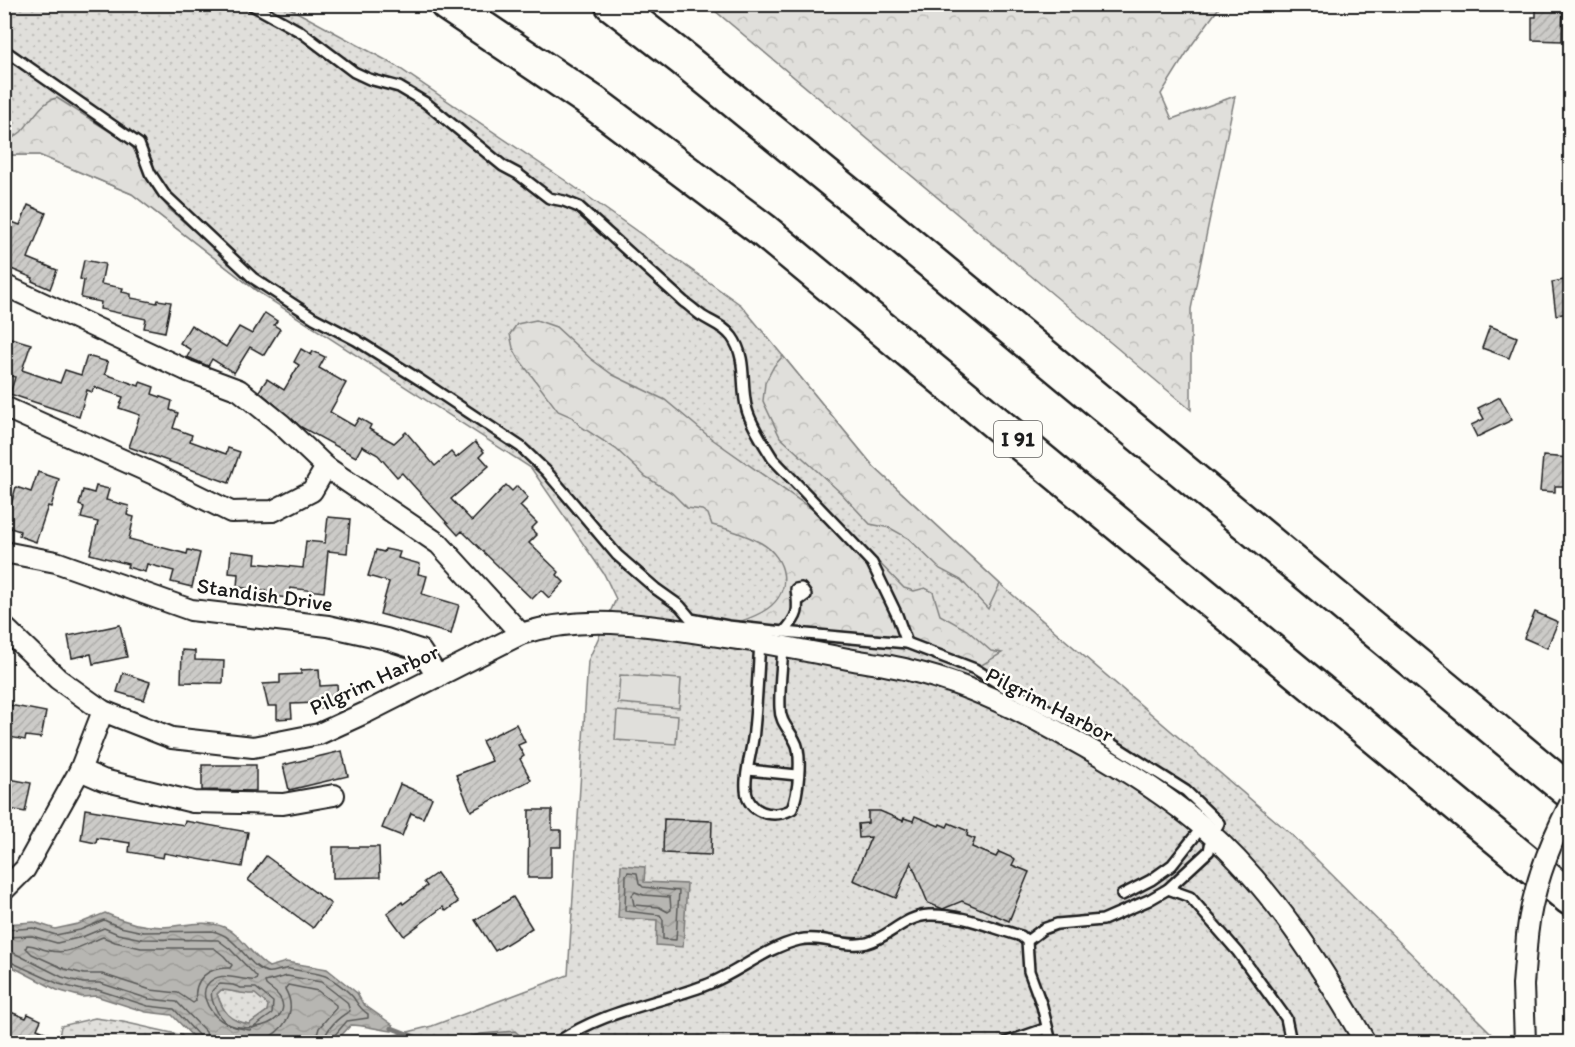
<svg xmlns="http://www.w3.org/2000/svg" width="1575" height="1047" viewBox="0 0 1575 1047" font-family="Itim,sans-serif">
  <defs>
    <pattern id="grass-dots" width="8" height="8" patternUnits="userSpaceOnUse" patternTransform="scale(1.5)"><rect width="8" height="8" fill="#e0dfdb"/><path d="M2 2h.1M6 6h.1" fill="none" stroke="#c0bfbb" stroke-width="1.8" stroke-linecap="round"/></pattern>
    <pattern id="forest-crowns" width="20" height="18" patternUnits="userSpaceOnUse" patternTransform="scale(1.5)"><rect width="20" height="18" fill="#e0dfdb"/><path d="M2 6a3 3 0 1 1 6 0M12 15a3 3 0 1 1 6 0" fill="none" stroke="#c0bfbb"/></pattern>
    <pattern id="water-waves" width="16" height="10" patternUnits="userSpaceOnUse" patternTransform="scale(1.5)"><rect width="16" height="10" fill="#b7b6b2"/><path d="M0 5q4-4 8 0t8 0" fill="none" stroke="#9d9c98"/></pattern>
    <pattern id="building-hatch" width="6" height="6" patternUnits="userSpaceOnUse" patternTransform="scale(1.5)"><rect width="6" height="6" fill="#cccbc8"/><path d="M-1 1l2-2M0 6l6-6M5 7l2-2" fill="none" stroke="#afaeab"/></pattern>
  </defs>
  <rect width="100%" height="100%" fill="#fdfcf7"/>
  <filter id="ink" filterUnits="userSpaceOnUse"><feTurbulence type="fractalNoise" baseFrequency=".0167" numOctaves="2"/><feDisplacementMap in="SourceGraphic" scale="12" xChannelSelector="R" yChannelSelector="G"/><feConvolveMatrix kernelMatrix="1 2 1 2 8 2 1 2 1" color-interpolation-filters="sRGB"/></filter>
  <g filter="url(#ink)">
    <g fill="url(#grass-dots)" stroke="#7e7e7c" stroke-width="1.5">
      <polygon points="5,5 284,5 393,64 566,181 741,305 874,467 1000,584 1291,834 1496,1038 1497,1042 368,1042 432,1026 568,975 588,661 616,599 604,574 531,468 258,292 132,194 39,155 5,155"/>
      <path d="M221,990C233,990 242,995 255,993L269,1005L267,1011L249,1024C230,1021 223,1012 217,994Z"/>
      <polygon points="95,1018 123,1022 181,1035 188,1042 58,1042 61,1026"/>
    </g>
    <g fill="url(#forest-crowns)" stroke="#7e7e7c" stroke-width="1.5">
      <polygon points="708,5 1221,5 1191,46 1161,94 1172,119 1235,96 1191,309 1191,410"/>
      <path d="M57,98L128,143L133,148L156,193L170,210L244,274L258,292L132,194L39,155H5V143C10,140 16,136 21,132C32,121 42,100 57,98Z"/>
      <path d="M536,320L556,327L591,359L613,375L665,400L712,439L860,543L904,588L914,591L925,588L933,592L940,615L967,630L991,651L1002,653L975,669L907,643L728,626C741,621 756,617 767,609C793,591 787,558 761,543C746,535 729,529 712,525L708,514L702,510L687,508L672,493L646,477L616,449L580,426L572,417L558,411L519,359L513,348L510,334L517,324Z"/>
      <polygon points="783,356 874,467 1000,584 988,609 961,580 940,569 908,538 890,528 870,524 841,493 780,437 763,401 765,383 774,366"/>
    </g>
    <g fill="#e0dfdb" stroke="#7e7e7c" stroke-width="1.5">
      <polygon points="620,675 681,679 679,708 618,703"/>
      <polygon points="617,711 678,716 676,744 615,740"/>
    </g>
    <g fill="url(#water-waves)" stroke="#797876" stroke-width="1.5" fill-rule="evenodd">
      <polygon points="621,865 645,867 644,882 687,884 683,947 656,945 657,920 618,918"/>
      <path d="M105,913C124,922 142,927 163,927C182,926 206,919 224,927C242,935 252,957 269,967L286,962L327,969L357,993L363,1004L393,1025L392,1031C378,1030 365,1025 351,1025L335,1042H198L172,1015L146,1012L96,996L82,997L57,990L5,963V924L34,922L55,929L78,924ZM221,990C233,990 242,995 255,994L268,1005L267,1011L249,1024C230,1022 223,1012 217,994Z"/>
      <polygon points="515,1031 525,1040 525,1042 449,1042 481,1034"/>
    </g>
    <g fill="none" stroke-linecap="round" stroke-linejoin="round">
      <g stroke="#5a5a58" stroke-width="1.5">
        <polygon points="628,872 637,873 639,883 643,887 679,891 676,940 663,939 663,920 660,915 625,911 626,875"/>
        <polygon points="635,892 644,895 670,897 671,910 668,912 659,907 634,905 632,895"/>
        <path d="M4,930L33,928L56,935L80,930L104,920L120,927L143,932L212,931C239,936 247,967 267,972C275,974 282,967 290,969C300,971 312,972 322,975C331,977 347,990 353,997C358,1004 360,1009 368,1014V1018L347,1021L333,1037L331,1042"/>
        <path d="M4,937L32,936L57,943L82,937L104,928L118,934L142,939L218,940L230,949L257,977L256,980C240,982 220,968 207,985C204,989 204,993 205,998C219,1047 298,1027 280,998C277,992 270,989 266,985L265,982L287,976L321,982L347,1002L350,1011C339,1017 325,1029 324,1042"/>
        <path d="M103,937L115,942L141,948H214L224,956L232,965L230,968C208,967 193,979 196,1001L193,1003L178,993L151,990L102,974H84L65,969L32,954L26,948L27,945C36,945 42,950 51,951C69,955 87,943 103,937Z"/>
        <polyline points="4,951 12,952 62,977 83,983 100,983 149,999 177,1002 206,1032 208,1042"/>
        <polyline points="4,959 59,984 82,990 98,990 148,1006 174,1009 200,1037 201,1042"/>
        <path d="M220,984L233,985L241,988H256L273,1002L272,1014L250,1030C242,1029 233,1028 226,1023C219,1017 209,999 212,991C214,988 217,986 220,984Z"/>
        <path d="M261,1042C283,1031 299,1013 285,989L288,985L318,991L336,1005V1008L319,1028L315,1042"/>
      </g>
      <polyline stroke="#797876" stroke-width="5" points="392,1028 428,1042"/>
    </g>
    <g fill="url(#building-hatch)" stroke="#1c1c1c" stroke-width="1.5">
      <polygon points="1536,4 1563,4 1562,41 1532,40 1532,17 1536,17"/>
      <polygon points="28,205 46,213 28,258 57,270 50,289 32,281 33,278 4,266 4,219 20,225"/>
      <polygon points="84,260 105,264 101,284 123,288 122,292 131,294 131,298 157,303 158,300 171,302 165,332 144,328 146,319 100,309 101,302 81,298 84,280 80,279"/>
      <polygon points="1570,279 1570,313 1556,315 1552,282"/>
      <polygon points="265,313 277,321 274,325 280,329 264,355 250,347 234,373 212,359 208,366 192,359 187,357 191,350 180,343 191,325 226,347 239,327 252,334"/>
      <polygon points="1490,326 1517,337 1509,358 1482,348"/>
      <polygon points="4,336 31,344 22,370 60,383 65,370 81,375 87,356 108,362 105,374 139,386 140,382 154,387 152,394 172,401 170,410 178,413 173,428 192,435 190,441 226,454 228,448 240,452 229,483 129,447 140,415 119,408 123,397 94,387 92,392 87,390 79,417 10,394 15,377 4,374"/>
      <polygon points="301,349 311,355 313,351 325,357 319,368 346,383 330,412 354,426 359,418 371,425 369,429 394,443 406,432 435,466 451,452 456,458 475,442 484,452 480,456 489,466 451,499 472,521 506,485 512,491 517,486 528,498 520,506 537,523 531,529 537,535 529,543 559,572 557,575 564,582 549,598 541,590 532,599 462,531 458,535 402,473 397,477 378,455 362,446 356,457 301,427 259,391 267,379 284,390 299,365 294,362"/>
      <polygon points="1500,397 1512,420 1477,437 1471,425 1484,419 1478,408"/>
      <polygon points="1543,456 1570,458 1570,474 1566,473 1565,486 1555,486 1555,492 1540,491"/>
      <polygon points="38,472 59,479 51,507 48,506 36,542 19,536 20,531 4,526 4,507 10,508 16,487 31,492"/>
      <polygon points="96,486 109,489 106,500 129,506 127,515 134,517 129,539 187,554 188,550 200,553 192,587 171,582 174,571 147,564 145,572 127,567 128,564 90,554 98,522 81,518 84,507 79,505 83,490 94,493"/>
      <polygon points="328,517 350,519 347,553 328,551 324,592 290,588 289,598 270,596 270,591 237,587 238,574 229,573 231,551 256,554 255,563 303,568 306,541 325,543"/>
      <polygon points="385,549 400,552 398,558 420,564 418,574 427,576 422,594 459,605 451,634 380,614 389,582 368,576 376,550 384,552"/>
      <polygon points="1535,612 1558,622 1547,648 1524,638"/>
      <polygon points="120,625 127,657 93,664 91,654 72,658 68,636"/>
      <polygon points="182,650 195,651 195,660 224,661 223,683 181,682"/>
      <polygon points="319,669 320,686 337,685 339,707 318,708 318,703 291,704 292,718 277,719 277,706 268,706 263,684 280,683 280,675 301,674 301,670"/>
      <polygon points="123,673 150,682 144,700 117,692"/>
      <polygon points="4,704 46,712 41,738 26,736 25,740 4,736"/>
      <polygon points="516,724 525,742 518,745 524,756 520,759 531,780 471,811 456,775 492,761 482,741"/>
      <polygon points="342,751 348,776 289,790 283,765"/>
      <polygon points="202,765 256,765 256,791 202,790"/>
      <polygon points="4,778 31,783 25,812 4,808"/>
      <polygon points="400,784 432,798 423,818 411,813 402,836 382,828"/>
      <polygon points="85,809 184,825 185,821 248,832 242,867 164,853 163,858 129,852 130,843 97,838 96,843 81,840"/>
      <polygon points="529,810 552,810 552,830 561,830 561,847 551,847 551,878 528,878"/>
      <polygon points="868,811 880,811 903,821 904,818 913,821 915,816 939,826 940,824 947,827 949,823 968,831 967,836 975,839 972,847 996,857 999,852 1015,859 1012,865 1029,872 1009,921 962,901 943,909 928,903 911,862 896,898 853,880 871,837 859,838 858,824 868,823"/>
      <polygon points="664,819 712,821 711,855 663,853"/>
      <polygon points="333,847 379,847 380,877 333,878"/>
      <polygon points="266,856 331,904 313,928 248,880"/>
      <polygon points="437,873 458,902 446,911 443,907 404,936 387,913 402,902 403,904 427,886 424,882"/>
      <polygon points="513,897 532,928 495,951 475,920"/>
      <polygon points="8,1011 26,1018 28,1014 41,1020 37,1029 70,1042 4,1042 4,1021"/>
    </g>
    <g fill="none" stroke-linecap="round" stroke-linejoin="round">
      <defs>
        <g id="lane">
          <path d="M250,4L301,32L354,72L369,79L399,87L426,103L503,166L518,174L549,198L564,201L579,207L684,302C690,306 696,312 702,316C713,323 724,326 732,337C748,359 740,386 747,410C752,427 764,444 773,459L872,563L897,615L907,643"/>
          <polyline points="4,50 139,144 150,173 164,194 253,278 314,318 356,340 420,380 521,447 546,471 617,555 656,589 680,606 691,619 728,626 784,632 907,643 975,669 1009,690 1101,737 1186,791 1219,823 1212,836 1209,851 1168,889 1149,900 1103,920 1057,924 1043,929 1027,941"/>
          <path d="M784,632C799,615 799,611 796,589L801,588L806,595L799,600"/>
          <path d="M760,642C758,672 757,701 754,730C753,750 741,781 748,799C756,816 778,817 792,809C798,795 803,754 795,741C789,729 780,722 780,708C779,688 782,667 783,647"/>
          <polyline points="748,770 797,775"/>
          <polyline points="1168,889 1190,897 1238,952 1286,1018 1291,1042"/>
          <polyline points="1122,895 1151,880 1172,865 1202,827"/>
          <polyline points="1027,941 1029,971 1042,1006 1051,1042"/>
          <path d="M558,1042C602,1011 656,1004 706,985C738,973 765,948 799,940C822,935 844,948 867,943C889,937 905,916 929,915C962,914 989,927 1021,936L1027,941"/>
          <polyline points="1007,1042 1047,1028"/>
        </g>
        <g id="street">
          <polyline points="4,285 188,371 239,390 281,424 326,467 439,544 521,634"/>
          <polyline points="4,407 156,475 231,512 273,511 312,491 326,467"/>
          <polyline points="4,552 56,562 191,610 328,626 386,639 420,650 438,677"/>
          <path d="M4,627L58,679L103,711L172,738L253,747L319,734L367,712L521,634C593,611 666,629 739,639C776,645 812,652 848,659C869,663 892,665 912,671C964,683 1014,707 1060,733C1110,760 1160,790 1203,827C1272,887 1320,964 1365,1042"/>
          <polyline points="80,770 103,780 193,802 283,804 334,795"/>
          <polyline points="4,890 25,869 80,770 103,711"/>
          <polyline points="1525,1042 1523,985 1527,936"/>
        </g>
        <g id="highway">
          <polyline points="447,4 594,103 763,230 1570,898"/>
          <polyline points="612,4 683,59 884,223 1570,792"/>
        </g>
      </defs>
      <use href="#lane" stroke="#1c1c1c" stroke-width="14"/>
      <use href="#street" stroke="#1c1c1c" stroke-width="24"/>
      <use href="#highway" stroke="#1c1c1c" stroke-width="38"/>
      <use href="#lane" stroke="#fdfcf7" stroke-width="9"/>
      <use href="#street" stroke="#fdfcf7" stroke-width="20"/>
      <use href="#highway" stroke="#fdfcf7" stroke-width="33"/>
      <defs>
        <path id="street-bridge" d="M1527,936C1532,889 1549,845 1570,804"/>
      </defs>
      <use href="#street-bridge" stroke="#1c1c1c" stroke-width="24" stroke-linecap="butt"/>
      <use href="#street-bridge" stroke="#fdfcf7" stroke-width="20"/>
    </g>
  </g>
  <g text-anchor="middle" stroke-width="5" stroke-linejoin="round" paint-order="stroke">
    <rect fill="#fdfcf7" stroke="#605f5e" stroke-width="1.5" x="994" y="421" width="48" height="36" rx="4.5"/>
    <g font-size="21" font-weight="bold" fill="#1c1c1c">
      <text x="1018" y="446">I 91</text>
    </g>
    <g font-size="22" fill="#1c1c1c" stroke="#fdfcf7">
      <text transform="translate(265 594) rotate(8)" y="8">Standish Drive</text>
      <text transform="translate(374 679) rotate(-25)" y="8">Pilgrim Harbor</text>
      <text transform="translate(1050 704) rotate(27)" y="8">Pilgrim Harbor</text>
    </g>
  </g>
  <rect width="1575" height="1047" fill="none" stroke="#fdfcf7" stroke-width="24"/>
  <rect x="12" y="12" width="1551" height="1023" fill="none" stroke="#1c1c1c" stroke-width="2" filter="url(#ink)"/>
</svg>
